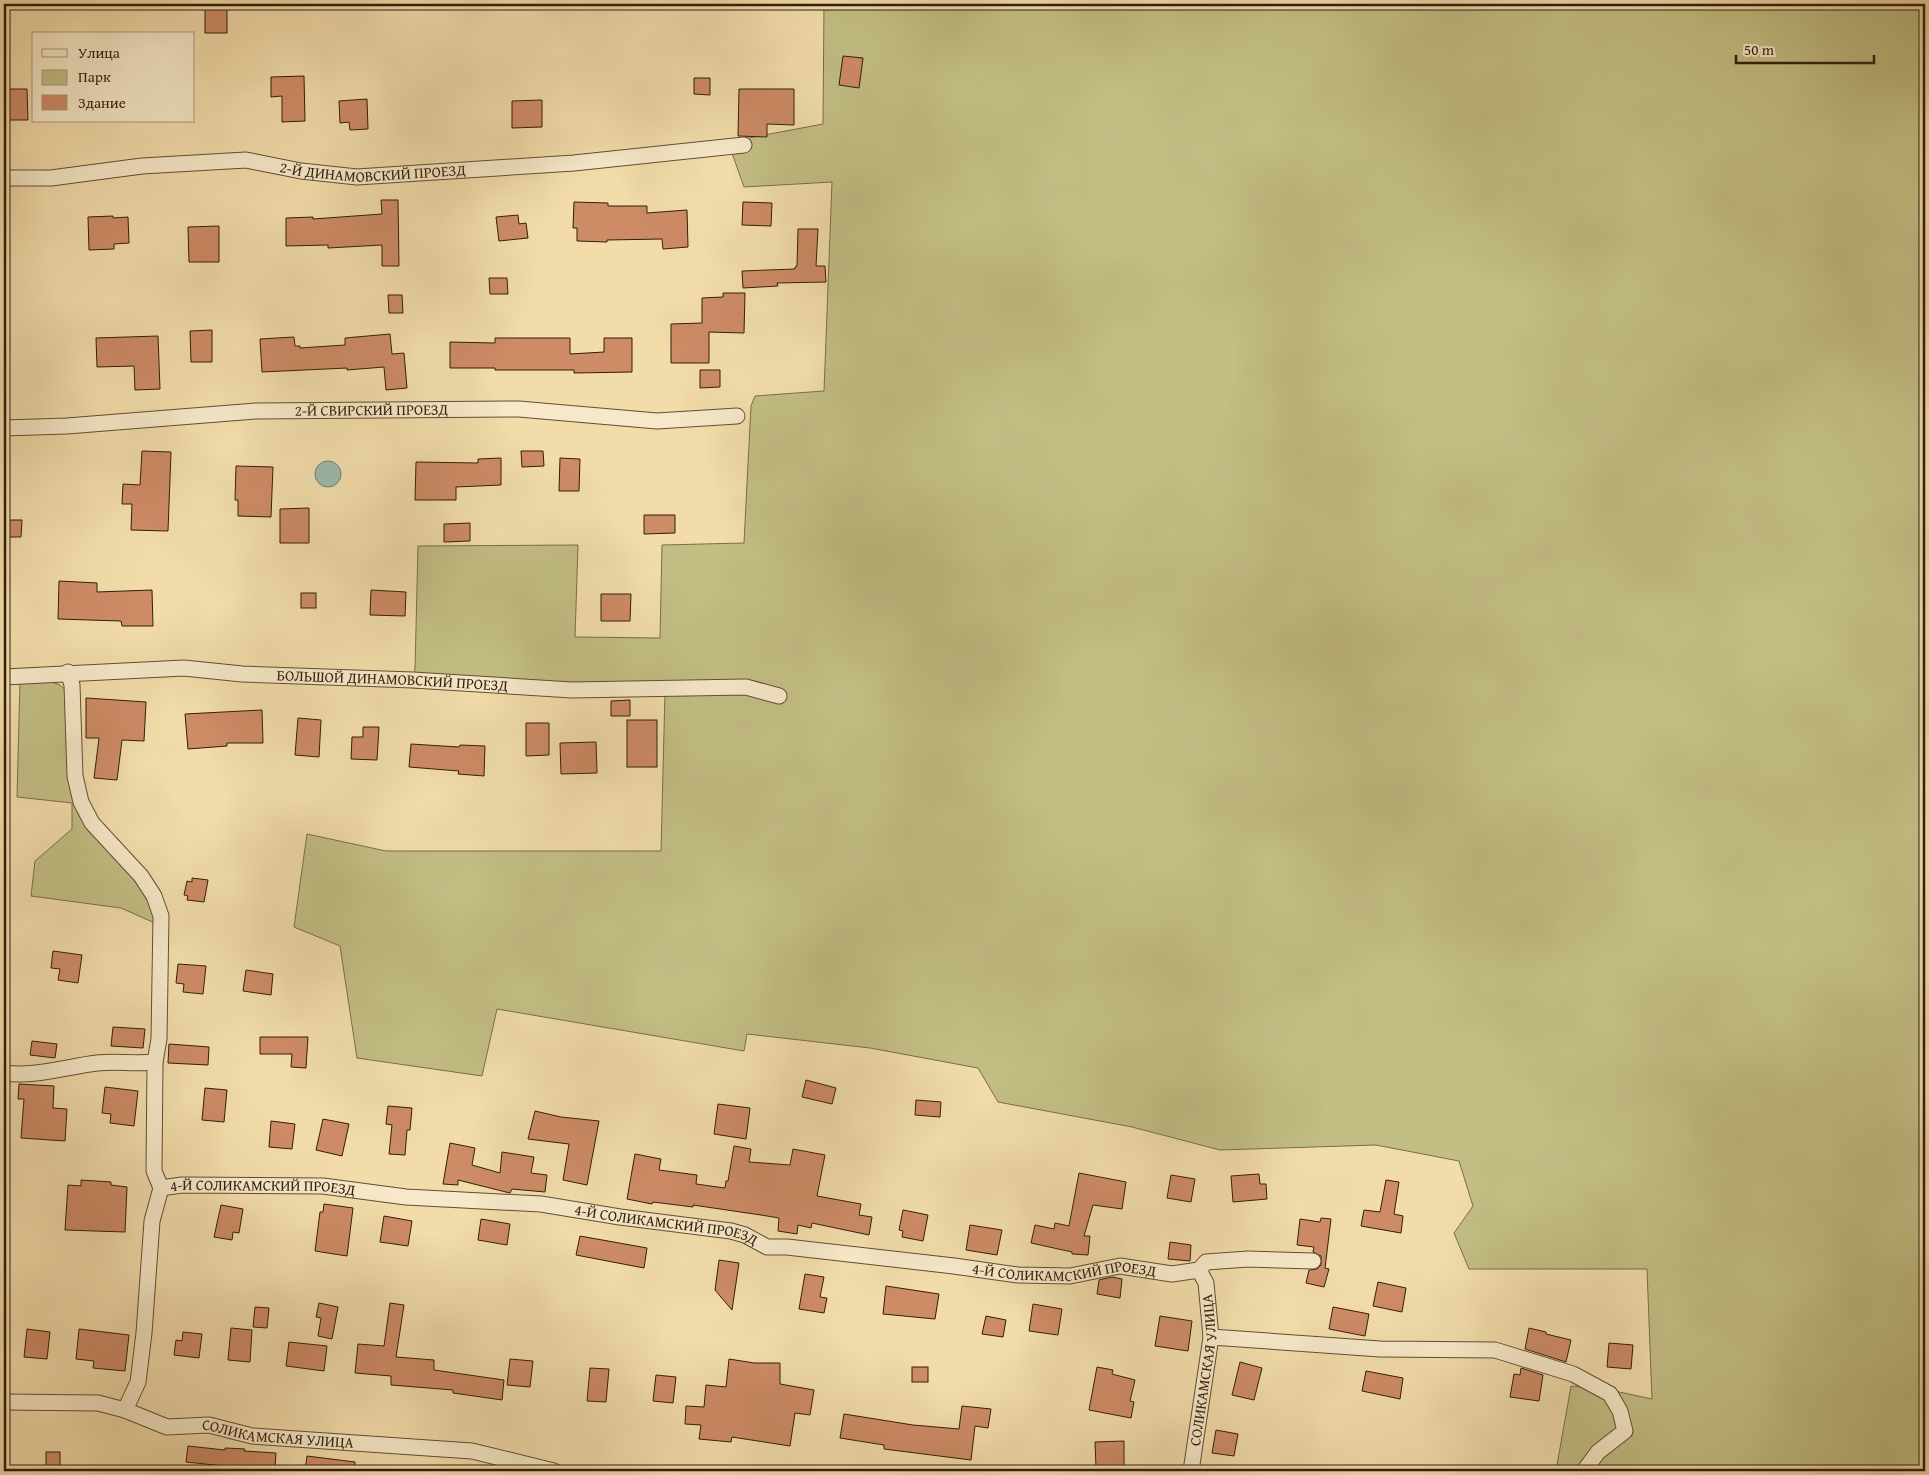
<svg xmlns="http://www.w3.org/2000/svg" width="1929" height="1475" viewBox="0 0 1929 1475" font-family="'Gentium Book Plus',serif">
  <rect width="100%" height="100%" fill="#f1dcaa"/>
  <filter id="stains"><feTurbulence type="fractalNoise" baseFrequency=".004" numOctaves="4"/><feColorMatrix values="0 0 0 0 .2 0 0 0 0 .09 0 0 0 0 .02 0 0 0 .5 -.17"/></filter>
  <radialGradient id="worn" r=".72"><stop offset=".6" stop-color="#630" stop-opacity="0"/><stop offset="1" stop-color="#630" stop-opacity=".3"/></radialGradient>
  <g fill="#c2be84" stroke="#7a6e47">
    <polygon points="824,4 1925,4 1925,1471 1556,1471 1571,1386 1605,1389 1652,1399 1647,1269 1469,1269 1454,1233 1473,1206 1459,1161 1376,1145 1220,1150 1132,1127 998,1102 978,1068 870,1048 747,1034 744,1051 497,1009 482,1076 357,1058 340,946 294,927 307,834 386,851 661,851 665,692 412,688 415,669 418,546 578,545 575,637 660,638 662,545 744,543 751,406 755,396 824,391 832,182 744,187 732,153 738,140 823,124"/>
    <polygon points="49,681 60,685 67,691 78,804 150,897 157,924 121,908 31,896 35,861 72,829 72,803 17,797 20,682"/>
  </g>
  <circle fill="#9bbaaf" stroke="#717c6d" cx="328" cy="474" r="13"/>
  <g fill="#cd8b66" stroke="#331e0a">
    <rect x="205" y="4" width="22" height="29"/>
    <polygon points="843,56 863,58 859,88 839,85"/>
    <polygon points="304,76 305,121 282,122 282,96 271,97 271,77"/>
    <polygon points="694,78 710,78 710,95 694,94"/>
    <polygon points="4,89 27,89 28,120 4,120"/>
    <polygon points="739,89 794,89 794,125 767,124 767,137 738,136"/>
    <polygon points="367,99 368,129 350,130 349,122 340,123 339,101"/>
    <polygon points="542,100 542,127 512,128 512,101"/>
    <polygon points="381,200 398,200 399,266 382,266 382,245 328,248 328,245 286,246 286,218 313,217 313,219 382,214"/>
    <polygon points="574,202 608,203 608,206 647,206 647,213 687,210 688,247 663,249 662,239 607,240 607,242 577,241 577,228 573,228"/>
    <polygon points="743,202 772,203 771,226 742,225"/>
    <polygon points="518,215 519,224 526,223 528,238 499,241 496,217"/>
    <polygon points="113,216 113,218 128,217 129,243 114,244 114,249 89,250 88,217"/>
    <polygon points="219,226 219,262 189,262 188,227"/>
    <polygon points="798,229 818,229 816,266 825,266 826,282 777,283 778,286 743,288 742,271 795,269 795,267 797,266"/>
    <polygon points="489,278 507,278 508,294 490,294"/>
    <polygon points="723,293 745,293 744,333 709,332 709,363 671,363 671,324 702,323 702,298 723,297"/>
    <polygon points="388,295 402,295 403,313 389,313"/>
    <polygon points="212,330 212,362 191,362 190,331"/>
    <polygon points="390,334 392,354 404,353 407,388 386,390 384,367 347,370 347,368 262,372 260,339 294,337 295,346 300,346 300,348 345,345 345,338"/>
    <polygon points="158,336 160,389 135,390 134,366 97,367 96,338"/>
    <polygon points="495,338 570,338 570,354 604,352 604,338 632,338 632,372 574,373 574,370 495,370 495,368 450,368 450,342 495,343"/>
    <polygon points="700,370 720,370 720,387 700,388"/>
    <polygon points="142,451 171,452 168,531 131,530 132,504 122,504 123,484 140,485"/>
    <polygon points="521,451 543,451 544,466 522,467"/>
    <polygon points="501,458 501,485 456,487 456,500 415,500 416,462 478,463 478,459"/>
    <polygon points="560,458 580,459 579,491 559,491"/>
    <polygon points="236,466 273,467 271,517 238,516 238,500 235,500"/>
    <polygon points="309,508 309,543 280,543 280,509"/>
    <polygon points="644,515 675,515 675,533 644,534"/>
    <polygon points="4,520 22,520 21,537 4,537"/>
    <polygon points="470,523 470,541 444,542 444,524"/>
    <polygon points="59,581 97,583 97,592 152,590 153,626 122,626 121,621 58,619"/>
    <polygon points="371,590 406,592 405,616 370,615"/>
    <rect x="301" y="593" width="15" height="15"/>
    <polygon points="601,594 631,594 630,621 601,621"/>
    <polygon points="86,698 146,702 144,741 122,740 117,780 94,778 99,738 86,738"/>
    <polygon points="630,700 630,716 611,716 611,701"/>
    <polygon points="262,710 263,743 227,743 227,746 188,749 185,714"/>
    <polygon points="298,718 321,720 319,757 295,755"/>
    <rect x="627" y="720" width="30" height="47"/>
    <polygon points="526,723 549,723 549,755 526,756"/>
    <polygon points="363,727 379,727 377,760 351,759 352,737 363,737"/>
    <polygon points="596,742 597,773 561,774 560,743"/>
    <polygon points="411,744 459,747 460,745 485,746 484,776 458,774 459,771 409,767"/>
    <polygon points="192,878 208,880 204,902 187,900 188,896 184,895 187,881 192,882"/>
    <polygon points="53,951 82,955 78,983 58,980 60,969 51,968"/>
    <polygon points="178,964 206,966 203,994 183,992 184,984 176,983"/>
    <polygon points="246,970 273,974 271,995 243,991"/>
    <polygon points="113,1027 145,1029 143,1048 111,1046"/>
    <polygon points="260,1037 308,1037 306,1068 291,1067 292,1054 260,1054"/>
    <polygon points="32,1041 57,1044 55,1058 30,1055"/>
    <polygon points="169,1044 209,1047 208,1065 168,1063"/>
    <polygon points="806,1080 836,1088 832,1104 802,1097"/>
    <polygon points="19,1084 54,1086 53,1108 67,1109 65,1141 21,1138 24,1099 18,1099"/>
    <polygon points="105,1087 138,1091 134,1126 110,1123 111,1114 102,1113"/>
    <polygon points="205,1088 227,1090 224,1122 202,1120"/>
    <polygon points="916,1100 941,1102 940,1117 915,1115"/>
    <polygon points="718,1104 750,1108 746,1139 714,1134"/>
    <polygon points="388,1106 412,1108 410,1130 407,1130 405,1155 389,1154 392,1125 386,1124"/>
    <polygon points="535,1111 561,1117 599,1121 587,1185 563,1180 569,1144 528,1139"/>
    <polygon points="323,1119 349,1124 342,1156 316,1150"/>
    <polygon points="271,1121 295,1124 292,1149 269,1147"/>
    <polygon points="450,1143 475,1148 472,1165 500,1173 502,1152 534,1157 531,1173 547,1175 545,1192 512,1189 510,1193 458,1180 458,1185 443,1184"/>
    <polygon points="734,1146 751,1149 749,1162 790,1165 793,1149 825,1155 817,1196 861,1204 859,1215 872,1217 869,1235 812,1223 811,1228 798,1225 797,1234 778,1231 779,1218 761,1215 693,1205 693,1207 653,1202 652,1204 627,1199 635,1154 661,1159 659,1170 697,1175 696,1184 725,1188 726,1181 728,1181"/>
    <polygon points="1079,1173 1126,1182 1122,1209 1093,1205 1084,1236 1090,1236 1088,1255 1072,1254 1072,1252 1031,1243 1035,1225 1054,1229 1055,1223 1069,1226"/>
    <polygon points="1259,1174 1260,1184 1266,1184 1267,1199 1233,1202 1231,1176"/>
    <polygon points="1171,1175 1195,1179 1191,1202 1167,1198"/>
    <polygon points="81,1180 111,1182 111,1185 127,1187 125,1232 65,1230 68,1185 81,1186"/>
    <polygon points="1386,1180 1399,1182 1394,1214 1403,1216 1401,1233 1361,1226 1364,1210 1380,1212"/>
    <polygon points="324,1204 353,1208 347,1256 315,1251 320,1212 323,1212"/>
    <polygon points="221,1205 243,1209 239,1233 233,1232 232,1240 214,1237"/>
    <polygon points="903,1210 928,1215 923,1241 902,1237 903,1231 899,1230"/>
    <polygon points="384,1216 412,1221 408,1246 380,1242"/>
    <polygon points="1321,1218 1331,1219 1325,1268 1329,1269 1324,1287 1306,1283 1309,1270 1317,1269 1321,1265 1321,1256 1313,1252 1314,1247 1297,1245 1300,1219 1320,1222"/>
    <polygon points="481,1219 510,1224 507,1245 478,1240"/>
    <polygon points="970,1225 1002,1230 997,1255 966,1250"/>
    <polygon points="580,1236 647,1248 644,1268 576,1255"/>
    <polygon points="1170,1242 1191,1245 1190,1261 1168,1259"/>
    <polygon points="719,1260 739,1263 732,1310 715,1290"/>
    <polygon points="805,1274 824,1277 820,1297 827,1298 824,1313 799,1309"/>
    <polygon points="1112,1277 1122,1279 1120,1298 1097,1294 1099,1280"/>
    <polygon points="1378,1282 1406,1288 1402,1312 1373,1306"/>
    <polygon points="886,1286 939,1294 935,1319 883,1314"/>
    <polygon points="319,1303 338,1307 332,1339 318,1336 321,1318 316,1317"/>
    <polygon points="390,1303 404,1305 396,1357 434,1360 434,1370 504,1380 502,1400 453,1393 453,1390 391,1385 391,1376 355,1373 358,1344 384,1346"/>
    <polygon points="1033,1304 1062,1309 1058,1335 1029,1331"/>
    <polygon points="255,1307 269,1308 267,1328 253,1327"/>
    <polygon points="1333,1307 1369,1314 1365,1336 1329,1329"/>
    <polygon points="986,1316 1006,1320 1003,1337 982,1334"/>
    <polygon points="1160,1316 1192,1321 1188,1351 1155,1346"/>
    <polygon points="231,1328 252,1330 250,1362 228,1360"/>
    <polygon points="1529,1328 1546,1332 1546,1334 1571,1340 1566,1362 1525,1349"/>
    <polygon points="27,1329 50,1332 47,1359 24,1357"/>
    <polygon points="79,1329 129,1335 125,1371 93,1368 94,1361 76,1359"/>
    <polygon points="183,1332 202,1334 199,1358 174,1355 176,1340 182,1341"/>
    <polygon points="289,1342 327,1346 324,1371 286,1366"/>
    <polygon points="1609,1343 1633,1345 1631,1369 1607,1367"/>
    <polygon points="510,1359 533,1361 530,1387 507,1385"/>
    <polygon points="729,1359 754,1363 780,1363 780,1384 814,1390 810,1415 795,1413 790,1446 732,1437 731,1442 699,1439 701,1425 685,1424 686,1406 704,1407 706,1385 726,1387"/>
    <polygon points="1240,1362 1262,1368 1254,1400 1232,1395"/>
    <rect x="912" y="1367" width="16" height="15"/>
    <polygon points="1097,1367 1113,1370 1112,1374 1135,1380 1130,1401 1134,1402 1131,1418 1089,1410"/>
    <polygon points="590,1368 609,1369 606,1402 587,1401"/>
    <polygon points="1521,1368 1543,1375 1539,1401 1510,1397 1514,1374 1520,1375"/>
    <polygon points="1366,1371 1403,1378 1400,1399 1362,1391"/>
    <polygon points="656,1375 676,1377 673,1403 653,1401"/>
    <polygon points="962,1406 991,1409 988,1428 975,1426 971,1460 884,1449 884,1445 840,1438 844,1414 913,1425 959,1429"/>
    <polygon points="1216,1430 1238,1434 1234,1456 1212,1453"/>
    <polygon points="1124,1441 1124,1466 1096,1467 1095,1442"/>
    <polygon points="188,1446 225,1450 225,1448 245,1449 244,1451 276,1453 275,1468 224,1466 186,1462"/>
    <rect x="46" y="1452" width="14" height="15"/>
    <polygon points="307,1456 355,1462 355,1471 305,1471"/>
  </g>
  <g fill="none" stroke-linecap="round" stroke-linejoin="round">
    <defs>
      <g id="minor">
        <path id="s1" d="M4,178H51L142,166L246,160L301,171L357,177L574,163L744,145"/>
        <path id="s2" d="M4,428L67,426L256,411L519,409L657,421L737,416"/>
        <polyline points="68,672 72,685 75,776 81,802 92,823 141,876 154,896 161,916 159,1039 155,1062 154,1171 161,1188 152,1221 144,1333 138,1382 125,1410"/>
        <path id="s3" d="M4,677L184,668L242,674L413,680L572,690L746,687L779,696"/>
        <path d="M4,1073C36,1077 65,1067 97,1063C116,1061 136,1064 155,1062"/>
        <path id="s4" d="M161,1188L182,1185L323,1186L406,1197L541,1204L620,1217L731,1231L745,1235L767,1247H787L954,1266L1018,1275L1070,1276L1120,1266L1172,1274L1199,1270L1206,1262L1248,1259L1313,1261"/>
        <polyline points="1211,1337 1380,1349 1495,1350 1573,1374 1610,1394 1620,1411 1625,1431 1598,1452 1584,1471"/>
        <path id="s5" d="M4,1402L98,1403L125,1410L167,1427L209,1425L252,1436L472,1451L554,1471"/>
        <path id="s6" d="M1191,1471L1211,1337L1206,1283L1199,1270"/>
      </g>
    </defs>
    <use href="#minor" stroke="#624e32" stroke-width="17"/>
    <use href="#minor" stroke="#f6e8c8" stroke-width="15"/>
  </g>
  <g text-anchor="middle" stroke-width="4.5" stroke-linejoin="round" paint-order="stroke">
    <g font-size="15" fill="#331e0a" stroke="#f6e8c8">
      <text dy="5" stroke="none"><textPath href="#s1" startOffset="371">2-Й ДИНАМОВСКИЙ ПРОЕЗД</textPath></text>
      <text dy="5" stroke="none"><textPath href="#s2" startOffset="368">2-Й СВИРСКИЙ ПРОЕЗД</textPath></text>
      <text dy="5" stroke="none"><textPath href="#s3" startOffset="389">БОЛЬШОЙ ДИНАМОВСКИЙ ПРОЕЗД</textPath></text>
      <text dy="5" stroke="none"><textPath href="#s4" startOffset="102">4-Й СОЛИКАМСКИЙ ПРОЕЗД</textPath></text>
      <text dy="5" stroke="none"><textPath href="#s4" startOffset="508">4-Й СОЛИКАМСКИЙ ПРОЕЗД</textPath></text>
      <text dy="5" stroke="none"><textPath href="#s4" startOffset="912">4-Й СОЛИКАМСКИЙ ПРОЕЗД</textPath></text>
      <text dy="5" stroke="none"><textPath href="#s6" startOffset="102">СОЛИКАМСКАЯ УЛИЦА</textPath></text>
      <text dy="5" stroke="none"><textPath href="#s5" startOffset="279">СОЛИКАМСКАЯ УЛИЦА</textPath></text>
    </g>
  </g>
  <rect width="1929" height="1475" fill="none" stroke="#f1dcaa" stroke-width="20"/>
  <rect x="5" y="5" width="1919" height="1465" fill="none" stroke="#331e0a" stroke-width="2.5"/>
  <rect x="10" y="10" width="1909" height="1455" fill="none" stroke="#331e0a"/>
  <rect x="32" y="32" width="162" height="90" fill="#f6e8c8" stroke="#a8977c"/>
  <rect x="42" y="49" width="25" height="8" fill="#f6e8c8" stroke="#a8977c"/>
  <text x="78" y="58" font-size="15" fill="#331e0a">Улица</text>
  <rect x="42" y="70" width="25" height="15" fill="#c2be84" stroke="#a8977c"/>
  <text x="78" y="82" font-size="15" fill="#331e0a">Парк</text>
  <rect x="42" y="95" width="25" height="15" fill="#cd8b66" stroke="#a8977c"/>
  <text x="78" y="108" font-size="15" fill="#331e0a">Здание</text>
  <path d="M1736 55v8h138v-8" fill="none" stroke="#331e0a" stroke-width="2.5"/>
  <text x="1744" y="55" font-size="15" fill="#331e0a" stroke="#f6e8c8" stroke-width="4" paint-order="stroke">50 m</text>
  <rect width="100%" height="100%" filter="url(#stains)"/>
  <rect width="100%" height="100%" fill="url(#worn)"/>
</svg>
